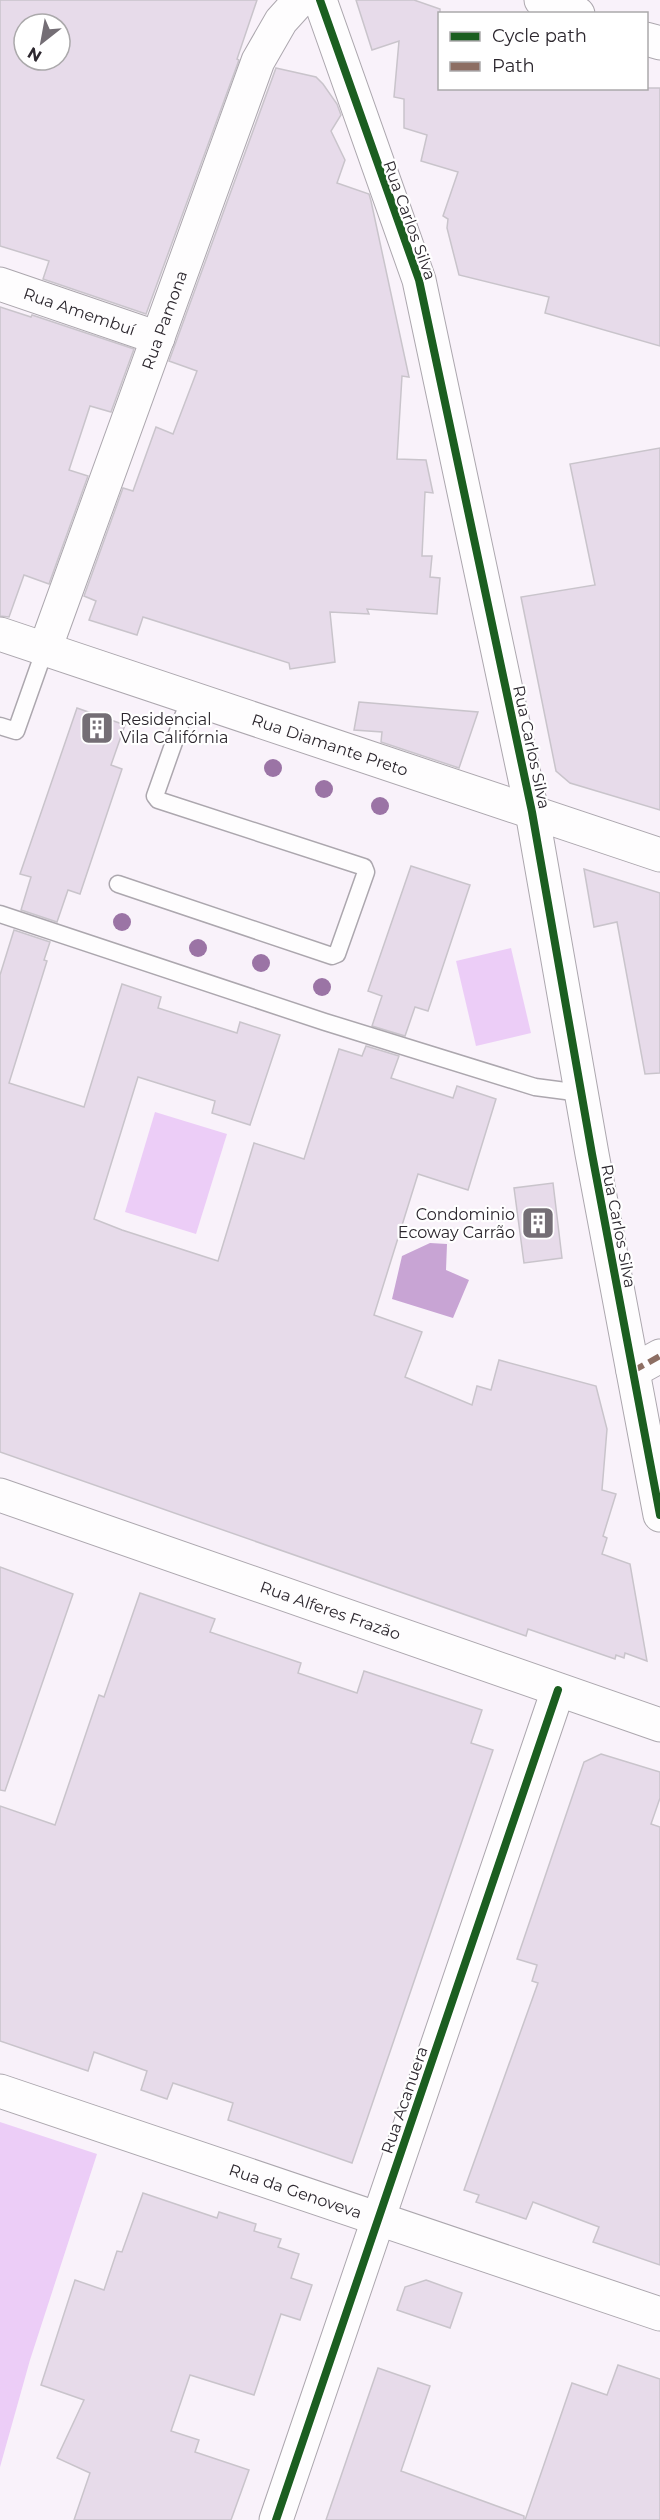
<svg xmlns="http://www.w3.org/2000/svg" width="660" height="2520" viewBox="0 0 660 2520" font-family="Montserrat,sans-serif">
  <rect width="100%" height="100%" fill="#f9f2fa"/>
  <g fill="#eccdf7">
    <polygon points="511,948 531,1033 476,1046 456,961"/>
    <polygon points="155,1112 227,1134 196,1234 125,1212"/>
    <polygon points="0,2122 97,2154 30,2360 0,2467"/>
  </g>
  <polygon fill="#c8a4d4" points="430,1243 447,1244 446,1270 469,1280 453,1318 392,1299 402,1256"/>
  <g fill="#e7dbea" stroke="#c9c4cb" stroke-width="1.5" fill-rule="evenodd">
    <path d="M0,0H257L237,59L239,60L146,314L43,279L49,261L0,246ZM24,24H60V60H24Z"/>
    <polygon points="356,0 414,0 440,9 440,88 660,88 660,346 545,313 549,297 459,275 447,228 448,219 443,216 458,172 421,161 427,135 404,128 404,99 394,97 399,41 372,50"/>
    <polygon points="276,68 316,77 323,84 337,104 341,115 331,131 345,160 337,183 369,194 371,201 409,377 402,376 397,459 426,460 433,493 425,492 422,556 432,556 430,577 440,578 437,614 367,609 369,614 330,612 335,662 290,669 289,663 143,617 137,635 89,620 96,601 84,596 123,488 133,491 156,427 173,434 197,371 169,361"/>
    <polygon points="0,307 31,317 32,315 134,349 111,412 90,406 69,470 88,476 49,584 24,575 9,617 0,616"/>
    <polygon points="660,448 660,810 570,783 556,771 521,597 595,585 570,464"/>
    <polygon points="359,702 478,712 459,768 381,742 382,732 354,730"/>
    <polygon points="77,708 125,725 111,765 122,769 80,894 68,890 57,922 21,910 31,877 20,874"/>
    <polygon points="411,866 470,885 428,1011 415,1007 405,1036 372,1026 382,996 368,991"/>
    <polygon points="584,869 660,893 660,1073 645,1074 617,922 594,927"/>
    <polygon points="14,930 50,942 44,960 47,961 9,1083 84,1107 122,984 161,997 158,1008 237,1033 240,1022 280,1035 250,1125 212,1113 215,1101 138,1077 94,1219 122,1230 218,1261 254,1143 304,1159 339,1049 362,1056 366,1046 399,1056 391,1078 453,1098 457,1086 496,1099 468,1190 418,1174 374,1315 422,1332 405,1377 472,1405 477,1386 491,1390 499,1360 596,1386 607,1429 602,1490 616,1494 603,1536 607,1538 602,1554 630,1564 647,1661 625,1653 624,1658 616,1655 615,1659 528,1629 526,1636 0,1452 0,975"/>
    <polygon points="553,1183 562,1258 524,1263 514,1188"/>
    <polygon points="0,1567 73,1594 5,1791 0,1790"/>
    <polygon points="140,1593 215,1619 210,1632 301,1663 298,1673 357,1693 364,1671 482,1710 471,1743 493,1750 352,2163 228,2120 233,2103 173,2083 167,2099 141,2090 147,2071 94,2052 88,2071 0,2041 0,1806 55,1825 99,1695 104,1697"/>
    <polygon points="601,1754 660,1772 660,1798 651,1824 660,1827 660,2265 593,2242 599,2227 533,2202 526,2219 476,2202 479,2195 464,2190 538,1983 532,1981 537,1965 517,1959 584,1762"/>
    <polygon points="143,2193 217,2218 219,2212 256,2224 254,2231 281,2239 278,2247 299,2254 291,2278 312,2285 300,2320 281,2314 254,2395 190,2375 171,2431 199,2440 195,2452 249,2470 231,2520 74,2520 90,2473 57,2458 84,2400 41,2385 75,2280 104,2290 117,2251 122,2252"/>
    <polygon points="426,2280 462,2293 450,2328 397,2310 405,2287"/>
    <polygon points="618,2365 660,2379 660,2520 525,2520 572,2383 607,2395"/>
    <polygon points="378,2368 430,2386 401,2471 524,2516 524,2520 326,2520"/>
  </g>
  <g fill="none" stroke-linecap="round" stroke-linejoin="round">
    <defs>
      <g id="lane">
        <polyline points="0,726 16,731 45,649"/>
        <polyline points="118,884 332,956 337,954 366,872 364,867 158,800 155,796 190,697"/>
        <polyline points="0,914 325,1022 535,1087 581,1093"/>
      </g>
      <g id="street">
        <polyline points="320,0 419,280 532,812 592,1154 660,1515"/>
        <polyline points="541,0 578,14"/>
        <polyline points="646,39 660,43"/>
        <path id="s1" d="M0,284L158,338"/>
        <path id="s2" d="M0,634L660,855"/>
        <path id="s3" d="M45,649L258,61L281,21L300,0"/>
        <polyline points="633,1371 660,1356"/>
        <path id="s4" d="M0,1495L660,1725"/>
        <path id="s5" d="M0,2091L660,2314"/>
        <polyline points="276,2520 558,1690"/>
      </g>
    </defs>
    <use href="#lane" stroke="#aca7ae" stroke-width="19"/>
    <use href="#street" stroke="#aca7ae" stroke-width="35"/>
    <use href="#lane" stroke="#fefdfe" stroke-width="16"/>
    <use href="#street" stroke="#fefdfe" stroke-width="33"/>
    <polyline stroke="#8d6e63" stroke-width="6" stroke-dasharray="12 6" stroke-linecap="butt" points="633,1371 660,1356"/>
    <defs>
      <g id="cycleway">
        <polyline points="320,0 419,280 532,812 592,1154 660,1515"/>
        <polyline points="276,2520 558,1690"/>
      </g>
    </defs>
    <use href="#cycleway" stroke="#fff" stroke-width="11"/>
    <use href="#cycleway" stroke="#1b5e20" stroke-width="8"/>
  </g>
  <g fill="#9b74a5">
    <circle cx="273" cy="768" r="9"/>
    <circle cx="324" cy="789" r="9"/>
    <circle cx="380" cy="806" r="9"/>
    <circle cx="122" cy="922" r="9"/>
    <circle cx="198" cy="948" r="9"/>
    <circle cx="261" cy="963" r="9"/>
    <circle cx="322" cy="987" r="9"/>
  </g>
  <defs>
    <symbol id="building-square" viewBox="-11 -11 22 22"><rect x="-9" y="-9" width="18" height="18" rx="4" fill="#746e75" stroke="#fff"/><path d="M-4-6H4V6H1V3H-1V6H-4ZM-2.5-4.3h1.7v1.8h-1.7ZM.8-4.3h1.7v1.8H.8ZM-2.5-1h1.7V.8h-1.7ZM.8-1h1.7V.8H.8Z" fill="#fff"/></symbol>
  </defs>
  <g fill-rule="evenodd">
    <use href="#building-square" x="78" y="709" width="38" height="38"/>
    <use href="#building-square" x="519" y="1204" width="38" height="38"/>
  </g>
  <g text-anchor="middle" stroke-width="4.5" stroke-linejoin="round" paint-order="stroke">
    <g font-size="16" fill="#2c272e" stroke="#fff">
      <text transform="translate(410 220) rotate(70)" y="6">Rua Carlos Silva</text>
      <text dy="6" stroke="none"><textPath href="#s1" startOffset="84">Rua Amembuí</textPath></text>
      <text dy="6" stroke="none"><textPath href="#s3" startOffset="350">Rua Pamona</textPath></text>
      <text dy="6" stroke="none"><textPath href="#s2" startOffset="348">Rua Diamante Preto</textPath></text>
      <text transform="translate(532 747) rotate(78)" y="6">Rua Carlos Silva</text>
      <text transform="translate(619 1226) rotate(79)" y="6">Rua Carlos Silva</text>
      <text dy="6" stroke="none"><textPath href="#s4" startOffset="350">Rua Alferes Frazão</textPath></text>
      <text transform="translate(404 2100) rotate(-71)" y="6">Rua Acanuera</text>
      <text dy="6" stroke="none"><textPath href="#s5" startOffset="312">Rua da Genoveva</textPath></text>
    </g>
    <g font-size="16" fill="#2c272e" stroke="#fff" text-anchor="start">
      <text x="120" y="725">Residencial<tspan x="120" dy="18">Vila Califórnia</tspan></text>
      <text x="515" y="1220" text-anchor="end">Condominio<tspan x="515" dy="18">Ecoway Carrão</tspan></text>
    </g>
  </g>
  <rect x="438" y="12" width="210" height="78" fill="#ffffff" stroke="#aba9ab" stroke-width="1.5"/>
  <rect x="450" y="32" width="30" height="9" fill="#1b5e20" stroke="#aba9ab" stroke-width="1.5"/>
  <text x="492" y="42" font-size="18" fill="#2c272e">Cycle path</text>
  <rect x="450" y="62" width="30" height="9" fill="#8d6e63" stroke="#aba9ab" stroke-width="1.5"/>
  <text x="492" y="72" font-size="18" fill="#2c272e">Path</text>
  <g transform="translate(42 42) rotate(211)"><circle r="28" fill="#ffffff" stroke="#aba9ab" stroke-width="1.5"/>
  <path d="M0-4.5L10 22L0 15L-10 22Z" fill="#746e75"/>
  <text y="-9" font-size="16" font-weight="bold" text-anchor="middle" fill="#2c272e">N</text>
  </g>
</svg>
